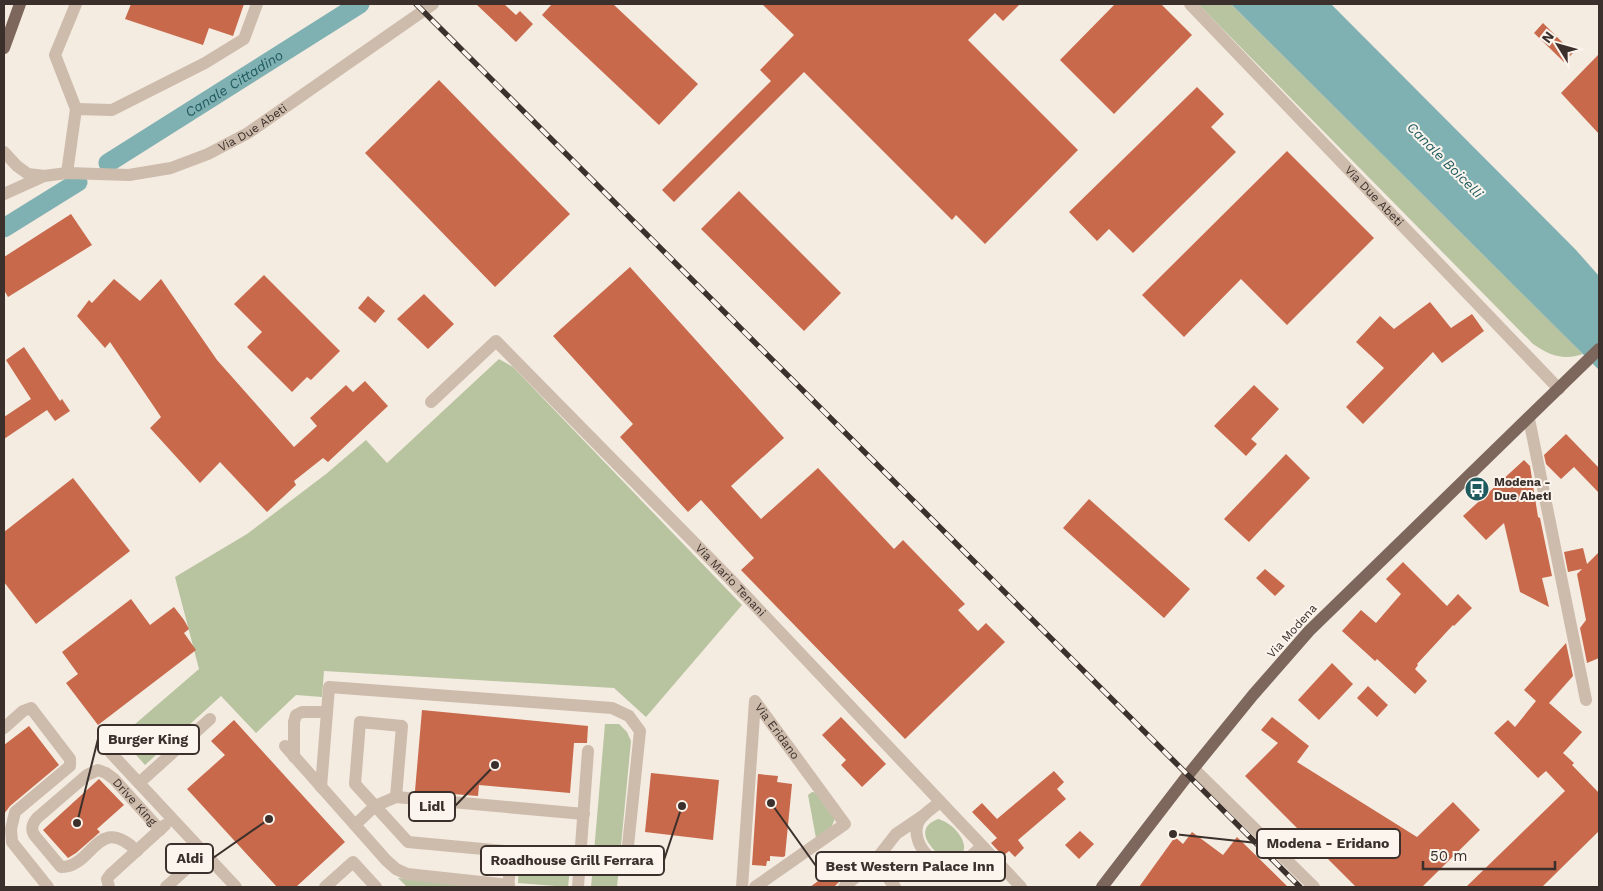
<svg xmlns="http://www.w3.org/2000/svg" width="1603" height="891" viewBox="0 0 1603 891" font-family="'Work Sans',sans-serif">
  <rect width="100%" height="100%" fill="#f4ebe1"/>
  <g fill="#b8c4a0">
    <path d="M1198,4H1231L1583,354C1563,361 1549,355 1533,344Z"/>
    <polygon points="499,359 513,367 742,605 646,717 614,688 324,671 322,697 296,695 256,733 221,696 145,765 120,737 199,669 175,577 247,534 326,474 366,440 387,463"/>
    <polygon points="605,724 619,724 627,732 631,741 617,887 591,887"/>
    <polygon points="812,792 819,793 835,818 832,826 816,838 808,795"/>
    <path d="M938,819C961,825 981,862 942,858C930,847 913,829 938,819Z"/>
    <polygon points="519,863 570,868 568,887 518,883"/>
    <polygon points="398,878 486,887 407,887"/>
  </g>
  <polygon fill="#7fb0b2" points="1231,4 1331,4 1576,250 1599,276 1599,370"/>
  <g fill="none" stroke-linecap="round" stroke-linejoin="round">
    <g stroke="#7fb0b2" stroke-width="19">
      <path id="s1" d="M108,163L360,4"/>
      <polyline points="4,228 78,182"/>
    </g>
  </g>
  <g fill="#c8694b">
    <polygon points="131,4 244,4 233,36 209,28 203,45 125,19"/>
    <polygon points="476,4 504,4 516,15 520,11 533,24 516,42"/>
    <polygon points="552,4 613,4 698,84 659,125 542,15"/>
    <polygon points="762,4 1020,4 1003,21 995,13 968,40 1078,150 985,244 956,215 952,220 804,72 674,202 662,190 771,81 760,70 794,35"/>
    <polygon points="1115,4 1161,4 1192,35 1114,114 1060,60"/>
    <polygon points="1543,23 1573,53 1564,62 1534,33"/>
    <polygon points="1599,54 1599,134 1561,93"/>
    <polygon points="439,80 570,214 495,287 365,153"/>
    <polygon points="1197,87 1224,114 1211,127 1236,152 1133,253 1109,229 1097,241 1069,212"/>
    <polygon points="1287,151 1374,238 1287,325 1241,279 1184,337 1142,295"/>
    <polygon points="739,191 841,293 804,331 701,229"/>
    <polygon points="71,214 92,245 8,297 4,290 4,257"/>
    <polygon points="630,267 784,438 731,486 761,519 818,468 894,549 903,540 965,604 958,610 978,631 986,623 1005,642 905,739 741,570 754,558 701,500 688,512 620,437 633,424 553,336"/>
    <polygon points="264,275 340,351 311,380 307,377 292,392 247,347 262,332 234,304"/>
    <polygon points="114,279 140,301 161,279 217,360 294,447 317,426 310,418 346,385 353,392 365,381 388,406 328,462 323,458 294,481 296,485 267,512 220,462 200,483 150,428 161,417 110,342 105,348 77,316 89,300 92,303"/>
    <polygon points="424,294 454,324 428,349 397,319"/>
    <polygon points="368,296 385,311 375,323 358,308"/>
    <polygon points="1430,302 1451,328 1472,314 1484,331 1442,363 1433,352 1363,424 1346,407 1384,368 1356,342 1380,316 1394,329"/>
    <polygon points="24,347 60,401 62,399 70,411 55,421 47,410 4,439 4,417 31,399 6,360"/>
    <polygon points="1254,385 1279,409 1251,439 1257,444 1246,456 1214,426"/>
    <polygon points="1566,434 1599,468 1599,493 1574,467 1561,479 1546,464 1544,455"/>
    <polygon points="1286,454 1310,478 1249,542 1224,519"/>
    <polygon points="1524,460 1530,466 1538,517 1540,518 1552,576 1542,578 1549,607 1520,592 1504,523 1486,540 1463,516"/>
    <polygon points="73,478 130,551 36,624 4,582 4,532"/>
    <polygon points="1089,499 1190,589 1164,618 1063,528"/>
    <polygon points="1583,548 1587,564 1599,552 1599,658 1587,663 1580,628 1586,620 1577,574 1582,569 1568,572 1564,552"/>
    <polygon points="1403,562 1447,606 1458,594 1472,608 1454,626 1453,625 1417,664 1418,665 1415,669 1427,681 1415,694 1377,659 1375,661 1342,631 1361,610 1376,623 1401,594 1386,579"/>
    <polygon points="1265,569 1285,586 1275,596 1256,578"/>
    <polygon points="131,599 150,625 174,607 184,620 189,629 184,633 196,650 98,725 66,683 78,674 62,652"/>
    <polygon points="1566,643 1573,676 1549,703 1582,732 1563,753 1574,763 1572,765 1599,793 1599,831 1542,887 1466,887 1565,791 1546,771 1538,778 1494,733 1508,720 1515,727 1536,701 1524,690"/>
    <polygon points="1332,663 1353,684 1319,720 1298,700"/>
    <polygon points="1368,686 1388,705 1377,717 1357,698"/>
    <polygon points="422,710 588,726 587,743 574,743 570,793 479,785 478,796 415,791"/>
    <polygon points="841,717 886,764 862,787 841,765 846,760 822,735"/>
    <polygon points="1272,717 1309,746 1297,762 1417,837 1453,802 1480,830 1422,887 1356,887 1245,776 1278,743 1261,730"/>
    <polygon points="234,720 345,842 296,887 277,887 187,789 225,755 211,741"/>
    <polygon points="29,726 59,765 10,806 4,814 4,745"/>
    <polygon points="1054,771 1064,782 1057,789 1066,799 1018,840 1024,848 1015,857 1009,851 1003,856 991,843 997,838 972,812 982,803 997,819"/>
    <polygon points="651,773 719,780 713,840 645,832"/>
    <polygon points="758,774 778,776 777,782 792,784 785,856 783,857 770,856 770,861 767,861 766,866 752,865"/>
    <polygon points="99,779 124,805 97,829 100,832 76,853 68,858 43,830"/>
    <polygon points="1080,831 1094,844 1079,859 1065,845"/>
    <polygon points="1192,832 1223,855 1237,837 1288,887 1139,887 1175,837 1183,844"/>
    <polygon points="840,865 847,874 834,887 810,887"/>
  </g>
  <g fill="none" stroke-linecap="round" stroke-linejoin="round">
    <g stroke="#cdbbac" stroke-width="12">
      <path id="s2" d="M1190,4L1559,389"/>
      <polyline points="76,109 112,110 205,63 244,39 257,4"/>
      <path id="s3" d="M4,152L17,166L28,174L44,176L67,173L129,175L171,168L208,154L248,133L433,4"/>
      <polyline points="67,173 76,109 55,55 76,4"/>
      <polyline points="4,194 44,176"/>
      <path id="s4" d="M431,402L496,341L730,579L1021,887"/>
      <polyline points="1529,419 1586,700"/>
      <polyline points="4,728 23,711 31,708 70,759 70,766 15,812 11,829 12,842 48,887"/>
      <polyline points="285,746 386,860 396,869 407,874 509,885"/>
      <polyline points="110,752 236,887"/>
      <polyline points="294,757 294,722 296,715 302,712 327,712"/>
      <polyline points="1194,769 1314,887"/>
      <polyline points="139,783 210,719"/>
      <polyline points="321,787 329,687 612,708 629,716 640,731 626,865"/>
      <polyline points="396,797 584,814"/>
      <path d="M940,802C933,808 922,814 918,823C910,844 936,872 958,865C967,862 975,852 982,846"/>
      <polyline points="355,825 375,806 396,797 402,726 360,722 355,784 408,842 580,858"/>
      <path id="s5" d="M137,851C97,812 93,868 61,867L35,836C30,829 32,824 37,818L87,775L98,770L106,773L114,779L160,830"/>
      <polyline points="875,861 895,887"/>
      <polyline points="109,887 107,879 110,875 165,825"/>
      <polyline points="166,887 204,853"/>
      <polyline points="325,887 353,862 376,887"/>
      <polyline points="508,887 512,851"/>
      <polyline points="578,887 588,751"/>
      <path id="s6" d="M742,887L755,701L845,824L755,887"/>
      <polyline points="844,887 875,861 896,834 924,815"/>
    </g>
    <g stroke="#7d675c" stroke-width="12">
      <polyline points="4,48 20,4"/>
      <polyline points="1102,887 1188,775 1253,695 1309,631 1599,349"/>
    </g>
    <defs>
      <polyline id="rail" points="416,4 1300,887"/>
    </defs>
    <use href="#rail" stroke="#3b302b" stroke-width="5.5"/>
    <use href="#rail" stroke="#fbf5ee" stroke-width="4" stroke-dasharray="11" stroke-linecap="butt"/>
  </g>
  <defs>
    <symbol id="bus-disc" viewBox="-11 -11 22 22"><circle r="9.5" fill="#1f5a5e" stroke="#fbf5ee"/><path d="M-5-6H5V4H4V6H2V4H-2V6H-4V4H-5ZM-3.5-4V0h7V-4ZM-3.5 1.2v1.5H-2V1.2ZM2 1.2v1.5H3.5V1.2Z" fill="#fff"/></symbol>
  </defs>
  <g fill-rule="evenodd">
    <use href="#bus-disc" x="1463" y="475" width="28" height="28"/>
  </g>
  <g text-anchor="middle" stroke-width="4" stroke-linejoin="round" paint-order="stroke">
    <g font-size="12" fill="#3b302b" stroke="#fbf5ee">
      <text dy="4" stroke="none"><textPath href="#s3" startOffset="268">Via Due Abeti</textPath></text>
      <text dy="4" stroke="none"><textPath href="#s2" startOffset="266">Via Due Abeti</textPath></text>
      <text dy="4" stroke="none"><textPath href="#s4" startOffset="424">Via Mario Tenani</textPath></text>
      <text transform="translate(1292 631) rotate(-48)" y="4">Via Modena</text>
      <text dy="4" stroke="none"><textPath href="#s6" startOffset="224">Via Eridano</textPath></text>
      <text dy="4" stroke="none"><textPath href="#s5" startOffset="278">Drive King</textPath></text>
    </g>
    <g font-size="12" font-weight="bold" fill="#3b302b" stroke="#fbf5ee" text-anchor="start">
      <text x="1494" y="486">Modena -<tspan x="1494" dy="14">Due Abeti</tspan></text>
    </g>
    <g font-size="14" font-style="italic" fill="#1f5a5e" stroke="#fbf5ee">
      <text dy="5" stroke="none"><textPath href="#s1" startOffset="149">Canale Cittadino</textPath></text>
      <text transform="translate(1445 160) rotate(45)" y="5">Canale Boicelli</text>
    </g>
  </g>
  <path fill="none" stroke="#3b302b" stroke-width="2" d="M77 823L98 739M495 765L455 806M1173 834L1257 843M269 819L213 858M682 806L664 860M771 803L816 866"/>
  <g fill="#3b302b" stroke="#fbf5ee" stroke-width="2">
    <circle cx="77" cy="823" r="5"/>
    <circle cx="495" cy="765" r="5"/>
    <circle cx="1173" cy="834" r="5"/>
    <circle cx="269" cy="819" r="5"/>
    <circle cx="682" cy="806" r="5"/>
    <circle cx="771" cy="803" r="5"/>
  </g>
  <g fill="#fbf5ee" stroke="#3b302b" stroke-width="2">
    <rect x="98" y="725" width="101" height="29" rx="5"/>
    <rect x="409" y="792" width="46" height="29" rx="5"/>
    <rect x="1257" y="829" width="143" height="29" rx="5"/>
    <rect x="166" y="844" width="47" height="29" rx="5"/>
    <rect x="481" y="846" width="183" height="29" rx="5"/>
    <rect x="816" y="852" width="189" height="29" rx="5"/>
  </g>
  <g font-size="14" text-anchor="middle" font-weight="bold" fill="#3b302b">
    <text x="148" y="744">Burger King</text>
    <text x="432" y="811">Lidl</text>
    <text x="1328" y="848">Modena - Eridano</text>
    <text x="190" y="863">Aldi</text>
    <text x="572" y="865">Roadhouse Grill Ferrara</text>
    <text x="910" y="871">Best Western Palace Inn</text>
  </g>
  <rect width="1603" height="891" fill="none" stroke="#3b302b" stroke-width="10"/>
  <g transform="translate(1558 45) rotate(307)" stroke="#fbf5ee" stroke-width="4" paint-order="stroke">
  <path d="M0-4L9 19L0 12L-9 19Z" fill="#3b302b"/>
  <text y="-8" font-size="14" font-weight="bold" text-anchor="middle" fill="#3b302b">N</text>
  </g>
  <path d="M1423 861v8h132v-8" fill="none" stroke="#3b302b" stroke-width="2.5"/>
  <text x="1430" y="861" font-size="15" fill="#3b302b" stroke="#fbf5ee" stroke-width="4" paint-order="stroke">50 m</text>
</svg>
